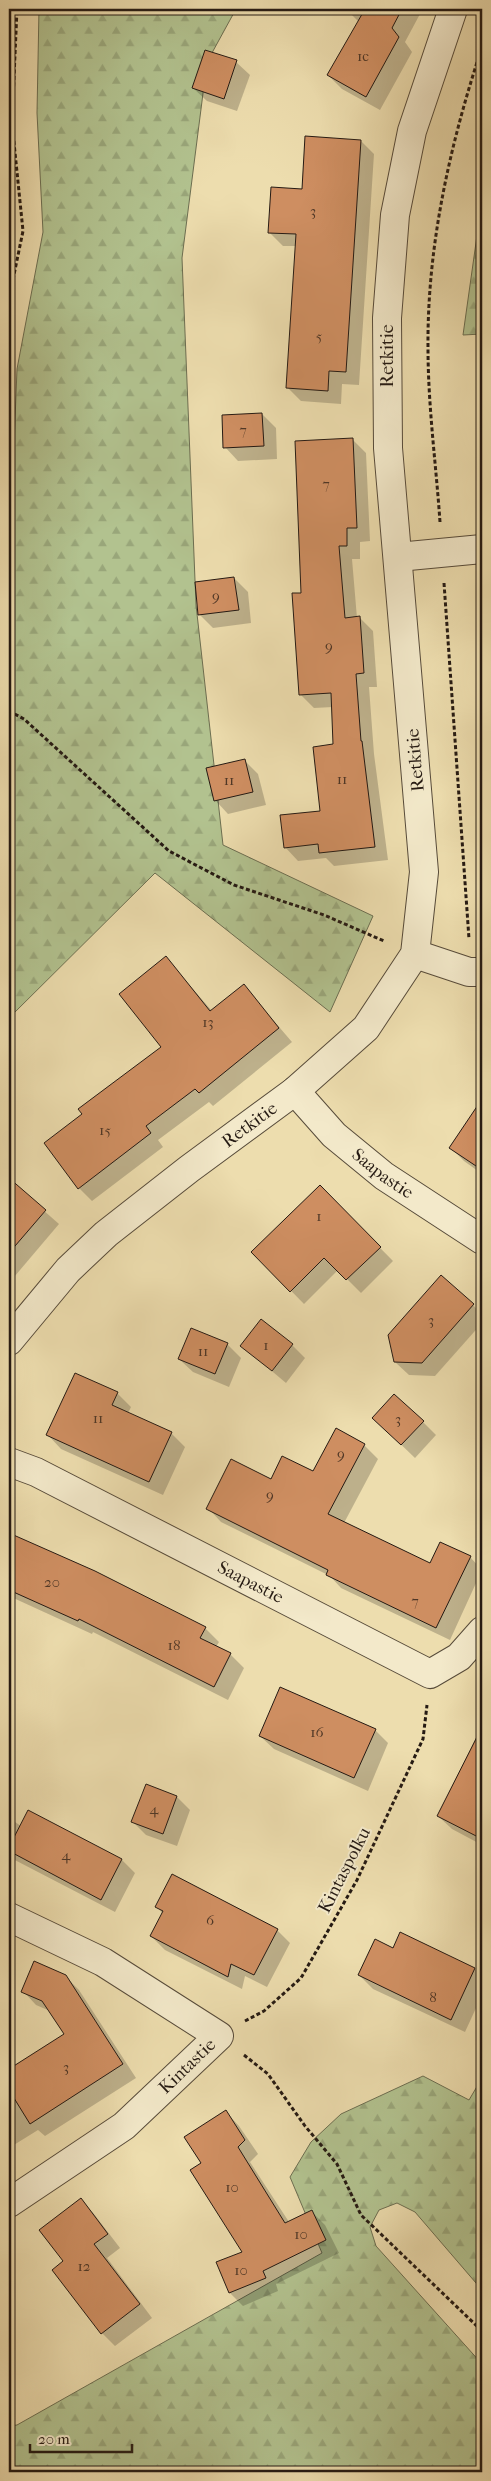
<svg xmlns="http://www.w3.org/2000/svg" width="491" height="2481" viewBox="0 0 491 2481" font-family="'IM FELL French Canon',serif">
  <defs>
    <pattern id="forest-firs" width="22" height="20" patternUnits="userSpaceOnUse" patternTransform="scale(1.25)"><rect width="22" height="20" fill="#b2c28f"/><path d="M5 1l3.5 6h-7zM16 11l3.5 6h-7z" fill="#99a67a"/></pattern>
  </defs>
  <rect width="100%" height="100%" fill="#edddae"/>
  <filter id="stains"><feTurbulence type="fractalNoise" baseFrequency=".004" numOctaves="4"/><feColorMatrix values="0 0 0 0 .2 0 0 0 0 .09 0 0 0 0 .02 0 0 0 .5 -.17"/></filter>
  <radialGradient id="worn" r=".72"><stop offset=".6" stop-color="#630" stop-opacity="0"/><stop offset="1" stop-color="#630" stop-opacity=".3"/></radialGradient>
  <g fill="url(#forest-firs)" stroke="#6c6e51">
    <polygon points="39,9 236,9 207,62 182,258 196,605 223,845 373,916 330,1012 155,873 9,1018 9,574 17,369 43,232 37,113"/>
    <polygon points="482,200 482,334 463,335"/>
    <polygon points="423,2076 469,2100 482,2078 482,2290 415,2212 397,2203 379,2210 370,2227 376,2246 482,2364 482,2472 9,2472 9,2426 17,2425 322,2253 290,2177 311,2142 341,2114"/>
  </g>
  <g fill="#0003">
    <polygon points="346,9 415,9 420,14 405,42 412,52 380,110 342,89 328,75 359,22"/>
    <polygon points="236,62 250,75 237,111 207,101 193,88"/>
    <polygon points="361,141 374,154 359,385 342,384 341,404 301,401 288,388 296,246 283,246 269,232 303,190"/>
    <polygon points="262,414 276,428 277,459 238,461 225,447"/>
    <polygon points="353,440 366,453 370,541 360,542 360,559 352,559 357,618 360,618 373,631 377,687 369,687 374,754 388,860 334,866 326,858 298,861 285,847 321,812 334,746 333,707 314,708 301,695 303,594"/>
    <polygon points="234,578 248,592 251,623 213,628 199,614"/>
    <polygon points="245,761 258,774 266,805 228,814 215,800"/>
    <polygon points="166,958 212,1011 244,986 292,1042 213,1106 209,1102 158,1140 163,1147 92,1201 79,1188 84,1114 163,1047"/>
    <polygon points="469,1121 482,1130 482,1174 464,1161 450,1147"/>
    <polygon points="9,1180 59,1224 9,1283"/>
    <polygon points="320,1187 393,1261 361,1293 338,1270 304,1304 253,1252"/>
    <polygon points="473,1305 482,1315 482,1323 435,1376 409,1375 395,1362"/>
    <polygon points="227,1344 241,1358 229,1387 193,1372 179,1359"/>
    <polygon points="292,1345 305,1358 286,1383 242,1346"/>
    <polygon points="117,1393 131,1407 128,1413 171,1433 185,1447 163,1495 61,1449 48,1435"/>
    <polygon points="423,1422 436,1435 415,1458 387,1431"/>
    <polygon points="364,1445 378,1459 344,1523 430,1565 470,1557 482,1570 450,1640 341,1588 330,1576 221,1522 208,1508 272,1481 313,1473"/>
    <polygon points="9,1534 94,1573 205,1628 219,1642 216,1647 230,1654 244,1668 228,1700 93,1632 92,1634 9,1596"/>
    <polygon points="482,1725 482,1845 452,1829 438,1816"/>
    <polygon points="375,1730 388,1743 368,1791 274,1749 260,1736"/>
    <polygon points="177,1797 190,1810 177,1846 146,1835 133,1822"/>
    <polygon points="29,1811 122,1860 135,1873 115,1912 9,1857 9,1818 21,1826"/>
    <polygon points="157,1907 277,1930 290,1943 267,1987 245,1976 242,1989 165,1950 151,1936 163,1914"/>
    <polygon points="394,1949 475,1969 482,1976 482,1995 465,2032 373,1989 359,1975"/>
    <polygon points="65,1976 79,1990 136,2078 45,2136 38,2130 9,2148 9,2071 65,2035 50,2011 36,2005 23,1991"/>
    <polygon points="226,2112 239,2126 258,2154 250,2162 289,2222 311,2211 325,2225 339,2253 276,2284 278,2291 243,2306 230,2293 243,2252 203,2163"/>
    <polygon points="81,2200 94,2214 120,2248 107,2258 152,2318 115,2346 102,2333 65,2261"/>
  </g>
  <g fill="#ce8e61" stroke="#251a13">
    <polygon points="365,9 402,9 392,28 399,37 366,97 327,75"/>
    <polygon points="205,50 237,60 224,99 192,88"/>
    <polygon points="305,136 361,140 346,372 329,371 328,391 286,388 296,234 268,233 271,187 302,189"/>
    <polygon points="262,413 264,446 223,448 222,415"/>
    <polygon points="353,438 357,528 347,528 347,546 339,546 345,618 360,616 364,673 356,674 361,741 362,741 375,847 319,853 318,844 284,848 280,815 320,811 313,747 333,744 331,693 299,695 292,593 301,593 295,441"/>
    <polygon points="234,577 239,610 198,615 195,582"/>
    <polygon points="245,759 253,792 214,801 206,768"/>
    <polygon points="166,956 210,1011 244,984 279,1028 199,1093 195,1089 146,1126 151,1133 78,1189 44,1143 82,1114 78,1109 161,1047 119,994"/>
    <polygon points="482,1099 482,1170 449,1148"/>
    <polygon points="9,1178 46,1210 9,1253"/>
    <polygon points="320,1185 381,1247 346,1280 324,1258 290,1292 251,1252"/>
    <polygon points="441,1275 474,1304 422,1363 394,1362 388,1335"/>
    <polygon points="261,1319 293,1344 272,1371 240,1346"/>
    <polygon points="191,1328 228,1343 215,1374 178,1359"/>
    <polygon points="75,1373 118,1392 112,1405 172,1432 149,1482 46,1435"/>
    <polygon points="394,1394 424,1421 401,1445 372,1418"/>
    <polygon points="336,1428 365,1444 328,1514 430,1563 440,1542 471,1556 436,1628 326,1575 328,1570 206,1509 231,1459 271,1479 282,1456 313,1471"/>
    <polygon points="9,1533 95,1571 206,1627 200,1638 231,1653 214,1687 79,1619 78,1621 9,1590"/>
    <polygon points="280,1687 376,1729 354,1778 259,1736"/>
    <polygon points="482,1727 482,1839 437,1816"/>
    <polygon points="146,1784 177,1796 163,1834 131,1822"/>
    <polygon points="28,1810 122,1859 101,1900 9,1851 9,1847"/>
    <polygon points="172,1874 278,1929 254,1975 231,1964 228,1977 150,1936 163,1911 155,1907"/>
    <polygon points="400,1932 475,1968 451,2020 358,1975 375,1939 393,1948"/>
    <polygon points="34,1961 66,1975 123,2064 30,2124 9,2090 9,2069 64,2034 42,2001 21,1992"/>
    <polygon points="226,2110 245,2140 238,2147 285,2223 312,2210 326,2240 263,2271 266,2278 229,2293 216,2262 242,2252 190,2170 201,2163 184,2137"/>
    <polygon points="81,2198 108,2234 94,2244 140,2304 101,2334 52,2270 63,2261 39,2230"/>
  </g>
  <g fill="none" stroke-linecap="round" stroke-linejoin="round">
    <defs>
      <g id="minor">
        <polyline points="398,557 482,549"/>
        <polyline points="415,954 469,972 482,972"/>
        <path id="s1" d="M295,1091L334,1135L384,1176L482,1240"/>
        <path id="s2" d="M9,1341L68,1270L106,1234L189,1169L295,1091L366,1028L415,954L424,872L388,448L387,318L395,215L412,131L453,9"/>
        <path id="s3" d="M9,1462L36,1472L430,1674L459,1657L482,1631"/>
        <polyline points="9,1917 103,1962 219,2036 124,2126 9,2203"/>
      </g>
    </defs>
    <use href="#minor" stroke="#574b3a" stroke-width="30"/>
    <g stroke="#251a13" stroke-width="3" stroke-dasharray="4 2.5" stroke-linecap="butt">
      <polyline points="9,299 23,231 12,123 17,9"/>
      <path d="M440,522C436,464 428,406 428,348C427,246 450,144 482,47"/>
      <polyline points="444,583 469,939"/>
      <polyline points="9,711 24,719 169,851 234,885 324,915 384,941"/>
      <polyline points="245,2021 264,2011 301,1978 357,1880 423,1739 427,1705"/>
      <polyline points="244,2055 268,2074 305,2126 337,2164 361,2215 482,2331"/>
    </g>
    <use href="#minor" stroke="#f3e9ca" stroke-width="28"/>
  </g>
  <g text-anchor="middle" stroke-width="4" stroke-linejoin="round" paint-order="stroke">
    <g font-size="15" fill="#4f3726">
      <text x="363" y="61">1c</text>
      <text x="313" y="216">3</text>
      <text x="319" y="341">5</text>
      <text x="243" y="435">7</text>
      <text x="326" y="489">7</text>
      <text x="216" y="601">9</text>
      <text x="329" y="651">9</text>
      <text x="342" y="784">11</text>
      <text x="229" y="785">11</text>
      <text x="208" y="1027">13</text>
      <text x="105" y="1135">15</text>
      <text x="319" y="1221">1</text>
      <text x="431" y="1325">3</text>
      <text x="266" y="1350">1</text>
      <text x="203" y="1356">11</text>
      <text x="98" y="1423">11</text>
      <text x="398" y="1424">3</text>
      <text x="341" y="1459">9</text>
      <text x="270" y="1500">9</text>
      <text x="52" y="1587">20</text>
      <text x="415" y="1606">7</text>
      <text x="174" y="1650">18</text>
      <text x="317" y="1737">16</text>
      <text x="154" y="1814">4</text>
      <text x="66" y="1860">4</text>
      <text x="210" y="1925">6</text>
      <text x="433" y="2002">8</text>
      <text x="66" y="2072">3</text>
      <text x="232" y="2192">10</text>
      <text x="301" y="2239">10</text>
      <text x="84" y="2271">12</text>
      <text x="241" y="2275">10</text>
    </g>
    <g font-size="18" fill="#251a13" stroke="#f3e9ca">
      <text transform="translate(387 356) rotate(-90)" y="6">Retkitie</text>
      <text transform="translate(415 760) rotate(-95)" y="6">Retkitie</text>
      <text dy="6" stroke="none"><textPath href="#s2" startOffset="325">Retkitie</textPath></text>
      <text dy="6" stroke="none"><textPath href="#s1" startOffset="121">Saapastie</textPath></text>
      <text dy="6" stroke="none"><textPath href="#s3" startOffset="270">Saapastie</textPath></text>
      <text transform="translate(344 1870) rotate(-63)" y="6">Kintaspolku</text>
      <text transform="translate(187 2066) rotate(-44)" y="6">Kintastie</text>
    </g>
  </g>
  <rect width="491" height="2481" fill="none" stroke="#edddae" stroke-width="30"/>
  <rect x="10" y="10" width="471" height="2461" fill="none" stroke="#251a13" stroke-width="2.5"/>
  <rect x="15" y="15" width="461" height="2451" fill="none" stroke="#251a13"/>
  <path d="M30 2444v8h102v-8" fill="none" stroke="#251a13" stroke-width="2.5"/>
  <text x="38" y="2444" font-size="15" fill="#251a13" stroke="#f3e9ca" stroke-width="4" paint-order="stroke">20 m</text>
  <rect width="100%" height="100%" filter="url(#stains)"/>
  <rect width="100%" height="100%" fill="url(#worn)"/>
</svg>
